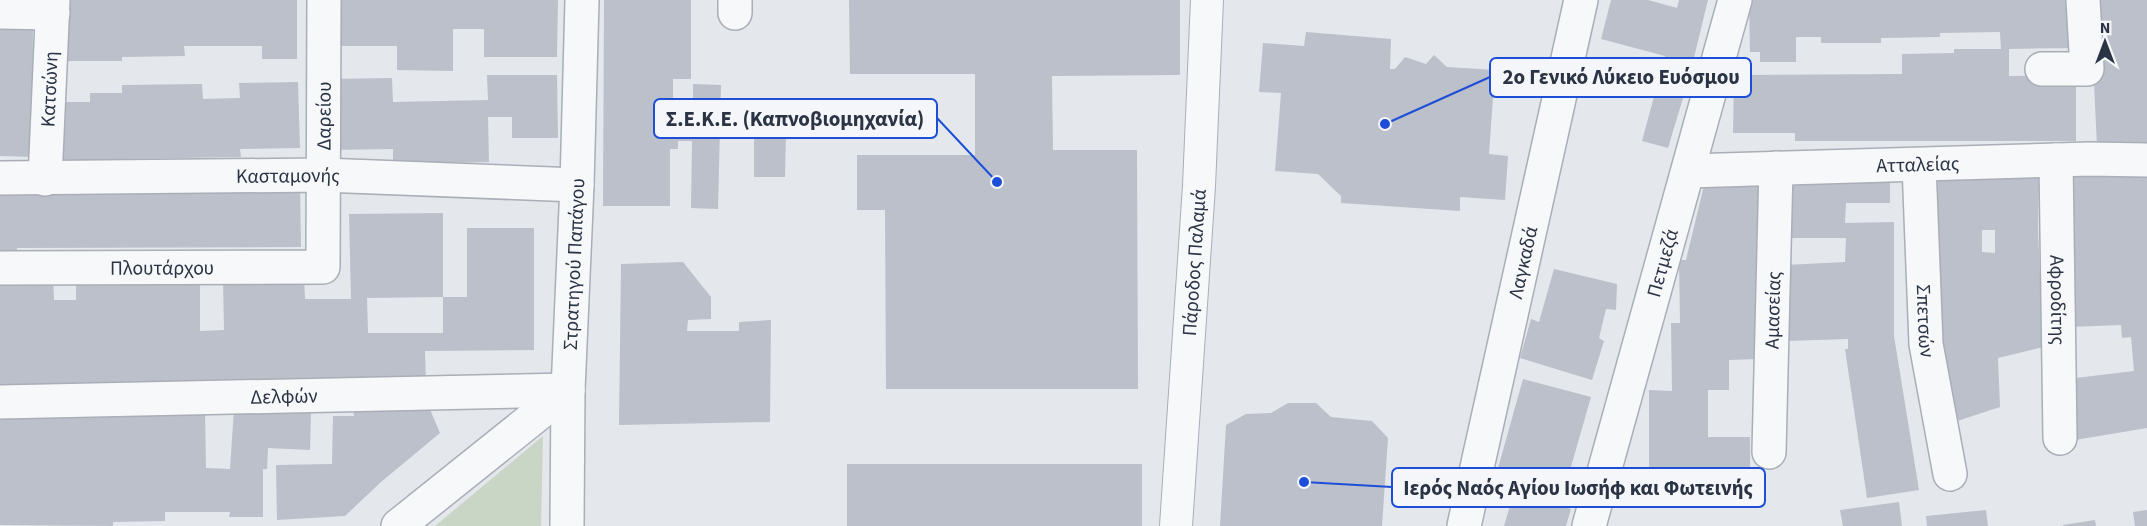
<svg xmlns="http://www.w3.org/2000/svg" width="2147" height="526" viewBox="0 0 2147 526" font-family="'Source Sans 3',sans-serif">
  <rect width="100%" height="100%" fill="#e4e7ec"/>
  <polygon fill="#c9d6c5" points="543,436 541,526 435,526"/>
  <g fill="#bbc0ca" fill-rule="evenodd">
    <polygon points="64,0 297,0 297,59 262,59 262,46 184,46 185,56 122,57 122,61 64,61"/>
    <polygon points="332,0 558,0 557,57 484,57 484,29 453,29 453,71 397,70 397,46 331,46"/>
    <polygon points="604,0 691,0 691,79 673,79 673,104 693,104 693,84 721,85 718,209 691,208 692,141 678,141 678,149 670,149 670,206 603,206"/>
    <polygon points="849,0 1180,0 1180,75 1052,76 1053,150 1137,150 1138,389 886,389 885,210 857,210 857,155 975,155 975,74 850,74"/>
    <polygon points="1611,0 1648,0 1677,8 1679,0 1708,0 1689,78 1668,148 1642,141 1665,56 1601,39"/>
    <polygon points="1749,0 2070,0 2070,48 2009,49 2009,76 2076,75 2076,141 1795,141 1795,133 1733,133 1734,75 1902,74 1902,54 1954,53 1954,49 2001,49 2000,32 1940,33 1940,37 1881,38 1881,43 1821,43 1821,37 1796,37 1796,62 1760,62 1760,52 1750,52"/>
    <polygon points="2090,0 2147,0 2147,144 2097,146"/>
    <polygon points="0,24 33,24 32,157 0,156"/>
    <polygon points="1306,32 1391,39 1390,69 1395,69 1405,57 1426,64 1434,55 1447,67 1495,70 1489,154 1508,156 1505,200 1460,197 1460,211 1341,203 1341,196 1318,174 1275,171 1281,93 1259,92 1263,43 1304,46"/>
    <polygon points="487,75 557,75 558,138 512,138 512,117 488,117 489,162 393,164 393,149 331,150 329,79 392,78 393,102 488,100"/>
    <polygon points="298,82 300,148 240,149 241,157 122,159 122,171 51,171 51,102 90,102 90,93 122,93 122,85 202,84 203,99 240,98 239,83"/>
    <polygon points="754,131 786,132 785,177 754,177"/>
    <path d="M2039,165L2038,230L2041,299L2048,297L2051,345L1998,358L2000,407L1945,425L1927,168ZM1982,230H1995V253L1982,252Z"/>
    <polygon points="1890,168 1890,203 1846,203 1845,223 1894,222 1894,336 1919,490 1867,498 1845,349 1848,349 1848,339 1787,341 1785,265 1845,262 1846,238 1790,238 1789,177"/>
    <polygon points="2114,170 2114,177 2147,176 2147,428 2075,440 2067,379 2134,371 2131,337 2122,338 2121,325 2069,327 2061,173"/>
    <polygon points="1707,173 1760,183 1756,258 1758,359 1729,360 1729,390 1708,390 1708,437 1750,437 1750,507 1649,507 1649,390 1672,391 1671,323 1680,323 1679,260 1686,260"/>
    <polygon points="300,181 301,247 17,248 17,256 0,256 0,182"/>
    <path d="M443,213V297H467V228H534V350L425,351L426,384L0,386V276L53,274L54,300H76V274L200,278V331L224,330L223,279L304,277L305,299H351L349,214ZM443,297V333H368L367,298Z"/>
    <polygon points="683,262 711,297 711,319 688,320 687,331 739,331 739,322 771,320 770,422 619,425 621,264"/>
    <polygon points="1554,269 1617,284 1616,310 1606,309 1599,338 1604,341 1592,380 1520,358 1531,319 1539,322"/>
    <polygon points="1523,379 1591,397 1560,505 1571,509 1566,526 1504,526 1514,492 1493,486"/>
    <polygon points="1288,403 1316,403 1331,417 1372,421 1388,438 1382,526 1220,526 1226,425 1246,414 1271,413"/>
    <polygon points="429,407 440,433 381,482 345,516 277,520 276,465 332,464 333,416 354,416 353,408"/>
    <polygon points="234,409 311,412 310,450 268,448 267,469 263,469 263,517 229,517 230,512 165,512 165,521 113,522 113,526 0,525 0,416 205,412 206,468 230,469"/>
    <rect x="847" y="464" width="295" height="62"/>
    <polygon points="1899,502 1902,526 1843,526 1840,510"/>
    <polygon points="1986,510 1988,526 1927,526 1926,516"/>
    <polygon points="2147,510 2147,526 2135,526 2133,512"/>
    <polygon points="2095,520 2096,526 2063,526 2063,525"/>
  </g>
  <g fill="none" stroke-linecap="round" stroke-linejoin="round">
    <defs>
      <g id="pedestrian">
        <path id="s1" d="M1176,526L1199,186L1207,0"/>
      </g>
      <g id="minor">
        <polyline points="0,12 53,13"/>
        <polyline points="735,13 735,0"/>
        <polyline points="2042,69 2087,69 2083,0"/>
        <path id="s2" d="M2056,160L2060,438"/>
        <path id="s3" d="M1919,165L1926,344L1950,474"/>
        <path id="s4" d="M1688,171L2089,159L2147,160"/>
        <path id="s5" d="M0,178L323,175L577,185"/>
        <path id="s6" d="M45,179L53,0"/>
        <path id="s7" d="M0,268L323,267L324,0"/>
        <path id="s8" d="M0,402L568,390"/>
        <path id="s9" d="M1769,452L1776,168"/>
        <polyline points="398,526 568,390"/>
        <path id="s10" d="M1464,526L1581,0"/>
        <path id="s11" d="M1589,526L1735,0"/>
      </g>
      <g id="tertiary">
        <path id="s12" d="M567,526L568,390L577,185L582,0"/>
      </g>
    </defs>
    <use href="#pedestrian" stroke="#a9aeb7" stroke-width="34"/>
    <use href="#minor" stroke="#a9aeb7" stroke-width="36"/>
    <use href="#tertiary" stroke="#a9aeb7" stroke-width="36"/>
    <use href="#pedestrian" stroke="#f7f8fa" stroke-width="32"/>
    <use href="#minor" stroke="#f7f8fa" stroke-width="33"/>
    <use href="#tertiary" stroke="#f7f8fa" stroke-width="33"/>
  </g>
  <g text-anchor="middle" stroke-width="5" stroke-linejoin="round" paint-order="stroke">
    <g font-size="20" fill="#2b3445" stroke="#f4f6f9">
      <text dy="7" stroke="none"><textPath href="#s6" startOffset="90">Κατσώνη</textPath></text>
      <text dy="7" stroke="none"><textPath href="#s7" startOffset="474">Δαρείου</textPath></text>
      <text dy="7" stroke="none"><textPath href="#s4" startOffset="230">Ατταλείας</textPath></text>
      <text dy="7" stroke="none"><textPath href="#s5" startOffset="288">Κασταμονής</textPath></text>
      <text dy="7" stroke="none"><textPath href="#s12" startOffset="262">Στρατηγού Παπάγου</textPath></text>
      <text dy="7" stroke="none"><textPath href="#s1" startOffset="264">Πάροδος Παλαμά</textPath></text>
      <text dy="7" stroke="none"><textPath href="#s10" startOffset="270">Λαγκαδά</textPath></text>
      <text dy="7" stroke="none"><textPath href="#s11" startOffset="273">Πετμεζά</textPath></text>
      <text dy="7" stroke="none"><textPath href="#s7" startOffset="162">Πλουτάρχου</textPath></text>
      <text dy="7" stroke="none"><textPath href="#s2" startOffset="140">Αφροδίτης</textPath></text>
      <text dy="7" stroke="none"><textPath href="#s9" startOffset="142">Αμασείας</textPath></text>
      <text dy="7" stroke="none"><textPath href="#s3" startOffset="156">Σπετσών</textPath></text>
      <text dy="7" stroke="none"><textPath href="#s8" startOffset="284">Δελφών</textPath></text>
    </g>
  </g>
  <path fill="none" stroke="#1d4ed8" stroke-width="2" d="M1385 124L1490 77M997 182L937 118M1304 482L1392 487"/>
  <g fill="#1d4ed8" stroke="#f4f6f9" stroke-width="2">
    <circle cx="1385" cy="124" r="6"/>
    <circle cx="997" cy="182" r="6"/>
    <circle cx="1304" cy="482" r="6"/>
  </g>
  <g fill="#f4f6f9" stroke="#1d4ed8" stroke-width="2">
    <rect x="1490" y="58" width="261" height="39" rx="6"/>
    <rect x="654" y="99" width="283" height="39" rx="6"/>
    <rect x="1392" y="468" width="373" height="39" rx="6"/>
  </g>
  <g font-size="21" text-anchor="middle" font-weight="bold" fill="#2b3445">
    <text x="1621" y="84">2ο Γενικό Λύκειο Ευόσμου</text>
    <text x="795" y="126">Σ.Ε.Κ.Ε. (Καπνοβιομηχανία)</text>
    <text x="1578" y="495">Ιερός Ναός Αγίου Ιωσήφ και Φωτεινής</text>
  </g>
  <g transform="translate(2105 42)" stroke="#f4f6f9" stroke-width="4.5" paint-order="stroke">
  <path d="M0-4.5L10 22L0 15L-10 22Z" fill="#2b3445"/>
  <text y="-9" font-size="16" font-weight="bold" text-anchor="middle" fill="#2b3445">N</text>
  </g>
</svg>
